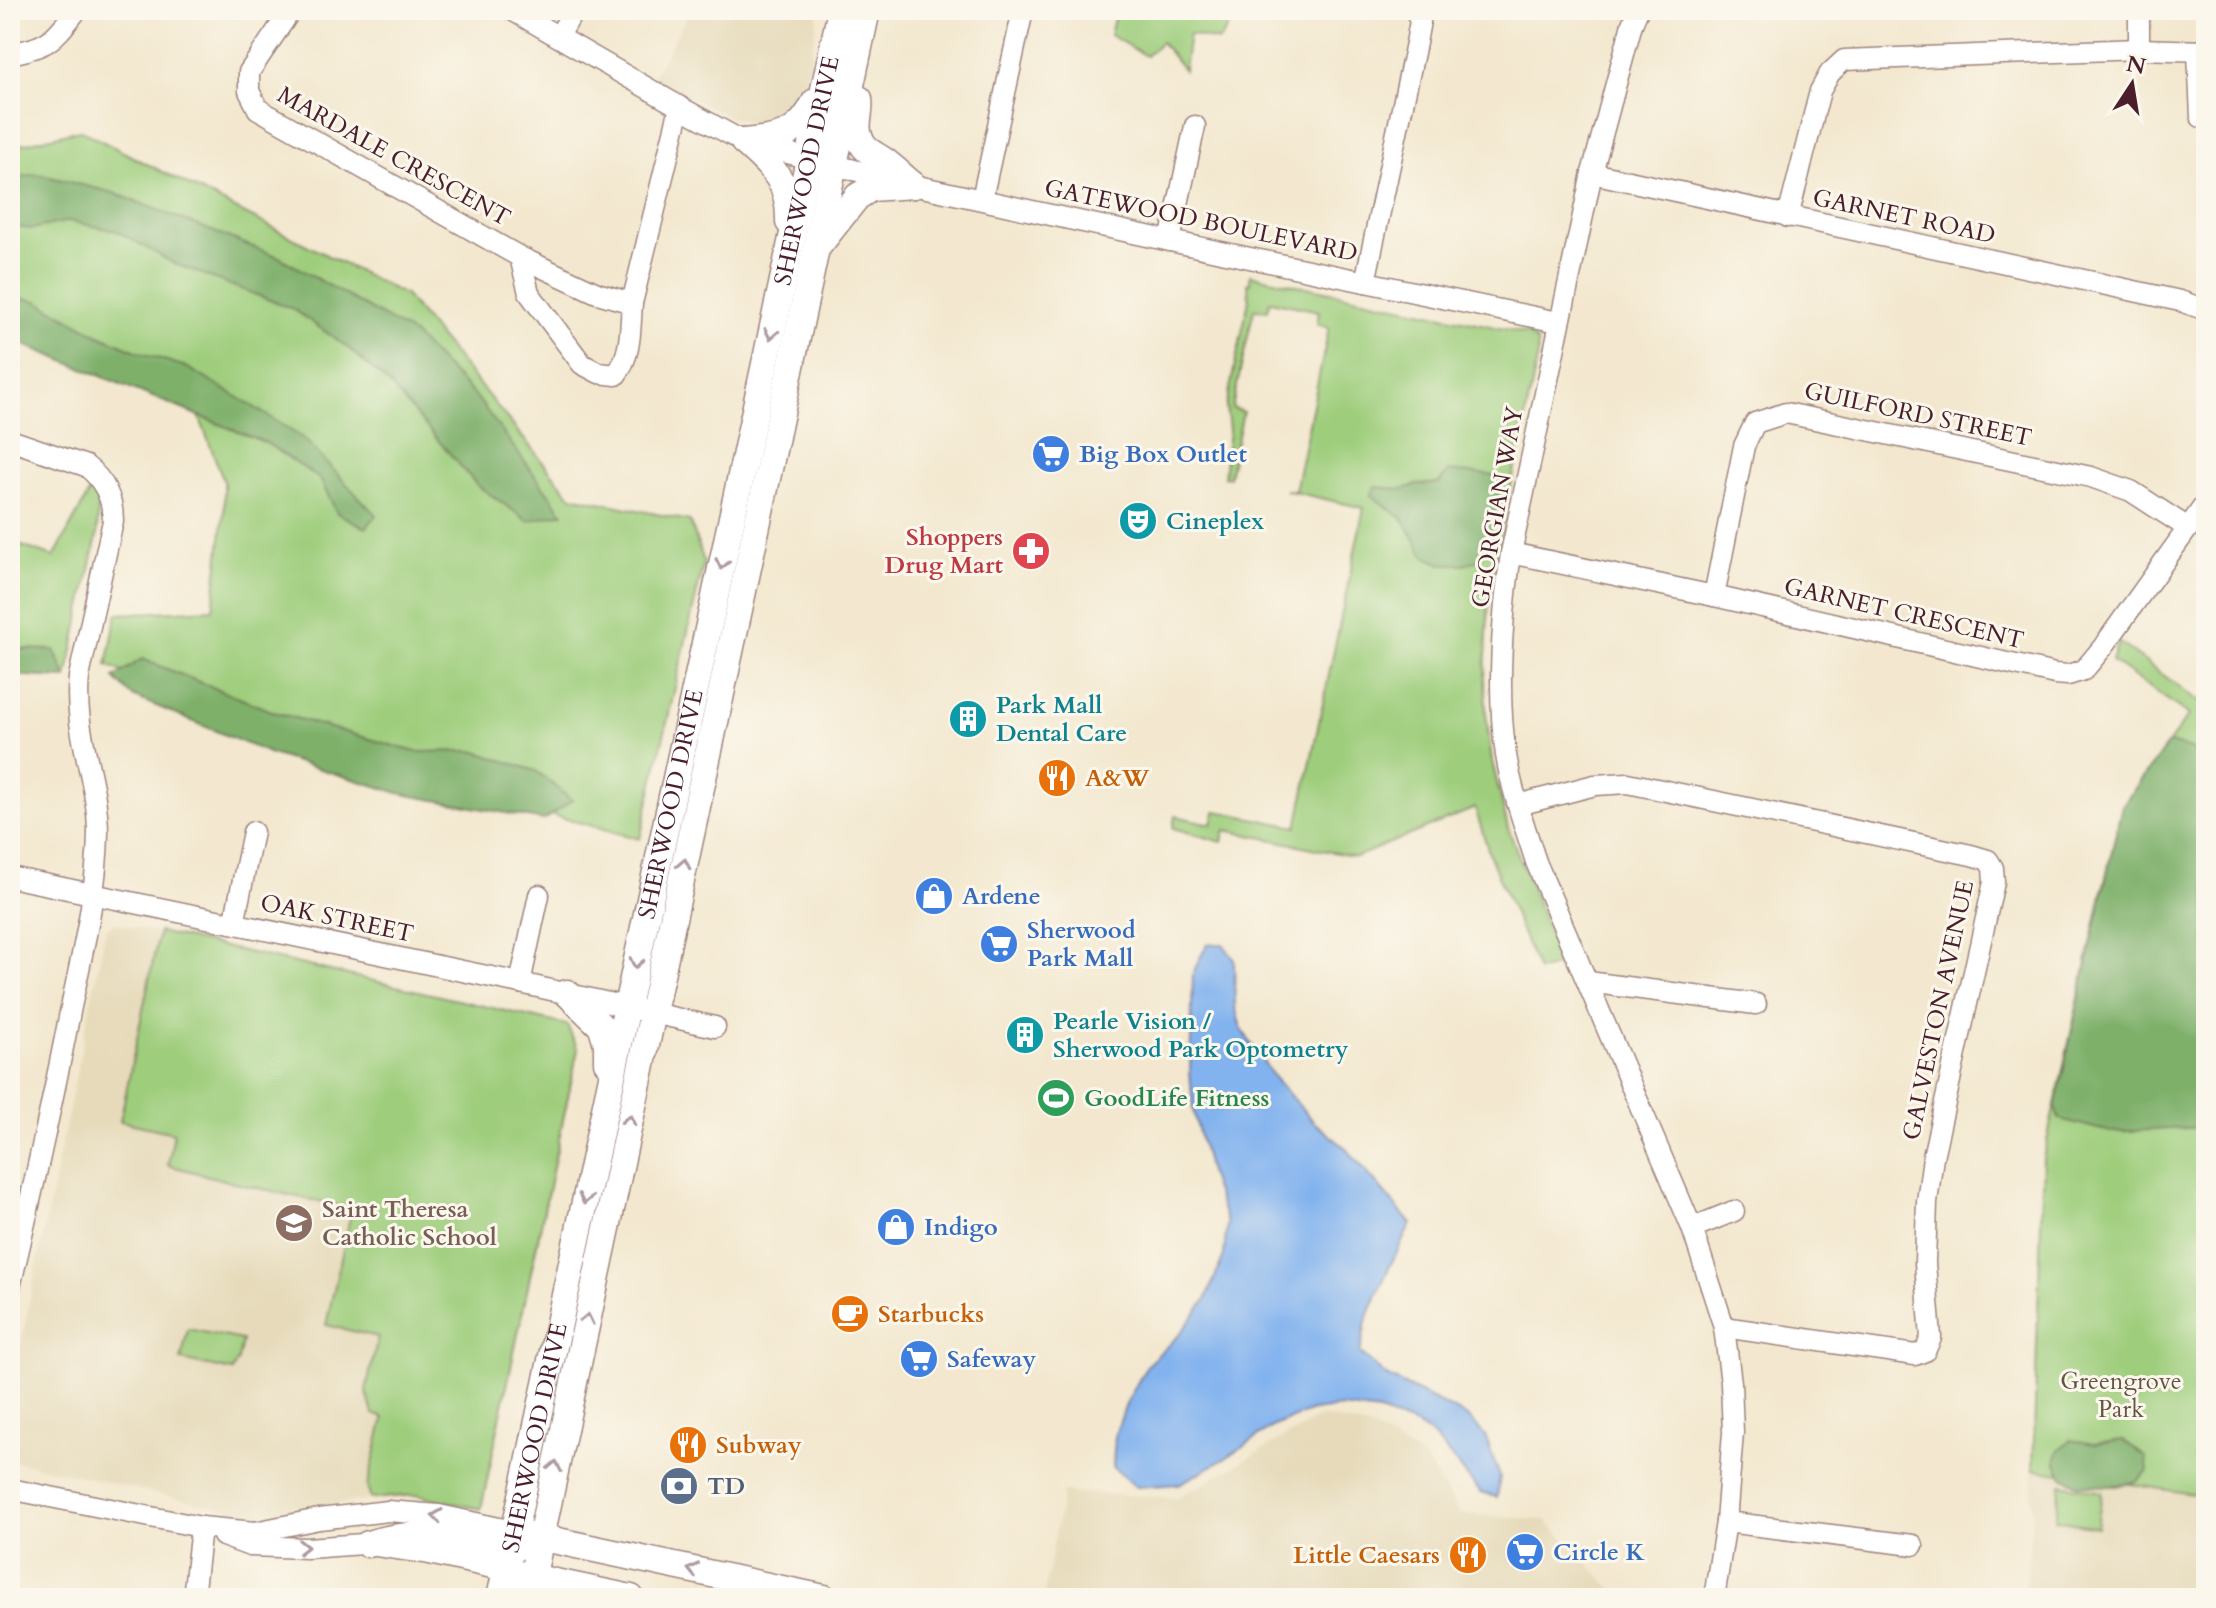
<svg xmlns="http://www.w3.org/2000/svg" width="2216" height="1608" viewBox="0 0 2216 1608" font-family="Cardo,serif">
  <rect width="100%" height="100%" fill="#fbf7ec"/>
  <filter id="ink" filterUnits="userSpaceOnUse"><feTurbulence type="fractalNoise" baseFrequency=".0125" numOctaves="2"/><feDisplacementMap in="SourceGraphic" scale="16" xChannelSelector="R" yChannelSelector="G"/><feConvolveMatrix kernelMatrix="1 2 1 2 8 2 1 2 1" color-interpolation-filters="sRGB"/></filter>
  <filter id="wash" filterUnits="userSpaceOnUse"><feTurbulence type="fractalNoise" baseFrequency=".006" numOctaves="4" result="noise"/><feDisplacementMap in="SourceGraphic" scale="32" xChannelSelector="R" yChannelSelector="G"/><feGaussianBlur stdDeviation="1.8" result="paint"/><feColorMatrix in="noise" values="0 0 0 0 0 0 0 0 0 0 0 0 0 0 0 0 0 1.4 0 .05"/><feComposite in="paint" operator="in"/></filter>
  <g filter="url(#wash)">
    <rect width="100%" height="100%" fill="#f3e8cf"/>
    <g fill="#e6daba">
      <polygon points="691,10 819,10 804,92 789,122 772,127 730,117 651,80"/>
      <polygon points="114,923 567,1025 578,1049 481,1509 416,1495 371,1499 260,1517 10,1460 10,1396 106,929"/>
      <polygon points="1322,1416 1372,1428 1425,1459 1460,1514 1546,1520 1621,1598 1098,1598 1044,1595 1063,1492 1178,1498"/>
      <polygon points="2033,1469 2206,1496 2206,1598 2025,1598 2031,1530"/>
    </g>
    <g fill="#9ecd7b" stroke="#747653" stroke-width="2">
      <polygon points="1116,10 1217,10 1233,19 1219,41 1189,34 1184,70 1161,42 1146,56 1110,35"/>
      <polygon points="80,130 405,295 571,496 690,521 704,562 640,839 264,737 107,665 117,614 213,609 224,511 224,482 193,400 10,325 10,147"/>
      <polygon points="1250,275 1528,334 1537,342 1538,355 1489,594 1485,677 1486,714 1492,761 1508,828 1561,964 1538,971 1491,859 1475,808 1356,857 1225,830 1222,842 1173,828 1175,816 1212,824 1215,812 1217,811 1297,827 1364,508 1285,490 1295,491 1329,328 1317,324 1319,311 1270,301 1267,311 1254,309 1232,408 1243,412 1229,477 1224,477 1229,429 1226,407 1249,300 1248,283 1250,283"/>
      <polygon points="93,485 98,507 97,536 67,678 10,675 10,542 54,557"/>
      <polygon points="2118,642 2199,701 2206,693 2206,1496 2033,1469 2043,1158 2122,806 2189,715 2112,661"/>
      <polygon points="159,932 567,1025 578,1049 481,1509 416,1495 371,1499 367,1487 384,1418 373,1414 366,1390 378,1337 326,1325 352,1209 235,1183 168,1165 174,1133 120,1121"/>
      <polygon points="188,1329 242,1340 238,1360 232,1371 181,1360"/>
      <polygon points="2061,1484 2102,1492 2097,1527 2055,1520"/>
    </g>
    <g fill="#7eb06b" stroke="#64684b" stroke-width="2">
      <polygon points="38,174 114,193 279,257 413,334 477,398 563,513 528,521 477,485 388,383 347,347 293,309 173,263 117,231 69,221 32,229 10,226 10,178"/>
      <polygon points="10,296 37,301 99,335 141,353 186,367 246,402 304,439 376,515 366,528 337,513 320,479 266,443 10,339"/>
      <polygon points="1448,471 1491,475 1501,481 1490,536 1480,560 1465,564 1442,564 1424,556 1404,520 1371,495 1376,487 1402,489 1417,485 1439,483"/>
      <polygon points="20,649 54,650 67,678 10,675 10,652"/>
      <polygon points="142,659 274,712 416,752 474,751 536,771 572,800 544,820 402,794 271,754 132,696 114,678"/>
      <polygon points="2169,743 2191,749 2206,766 2206,1127 2111,1132 2059,1119 2055,1107 2122,806"/>
      <polygon points="2071,1440 2095,1444 2122,1440 2146,1457 2148,1471 2137,1481 2117,1486 2079,1485 2063,1477 2055,1461 2059,1449"/>
    </g>
    <polygon fill="#83b3ee" stroke="#66698c" stroke-width="2" points="1207,944 1223,944 1234,959 1235,1007 1241,1028 1275,1079 1315,1123 1347,1149 1411,1224 1385,1276 1366,1321 1360,1353 1386,1376 1466,1416 1485,1435 1500,1477 1497,1497 1481,1493 1436,1439 1416,1425 1379,1412 1342,1407 1307,1412 1274,1426 1226,1458 1179,1484 1136,1487 1113,1467 1115,1435 1127,1402 1147,1365 1179,1335 1206,1300 1224,1255 1227,1223 1210,1176 1193,1110 1190,1072 1193,973"/>
  </g>
  <g filter="url(#ink)">
    <g fill="none" stroke-linecap="round" stroke-linejoin="round">
      <defs>
        <g id="minor">
          <polyline points="291,10 249,72 249,91 258,109 520,257 597,293 632,303 680,107"/>
          <polyline points="512,10 680,107 744,142 913,185 1221,252 1558,322"/>
          <path d="M1638,10L1632,24L1592,173L1511,553C1502,618 1496,690 1506,755C1512,792 1525,827 1536,862L1692,1228L1724,1327L1731,1383L1733,1432L1726,1522L1714,1598"/>
          <polyline points="2139,10 2139,49"/>
          <polyline points="559,36 574,10"/>
          <polyline points="2198,51 2201,117"/>
          <path d="M10,54C50,46 52,41 77,10"/>
          <polyline points="1592,173 2180,301 2206,310"/>
          <polyline points="982,199 1023,10"/>
          <polyline points="1788,217 1820,91 1830,73 1844,60 2139,49 2206,51"/>
          <polyline points="1170,241 1195,126"/>
          <path d="M520,257L529,293L582,364L599,373L616,375C632,354 630,328 632,303"/>
          <polyline points="1365,282 1416,43 1420,21 1415,10"/>
          <path d="M10,440L86,466C104,480 113,499 113,521L79,677C73,733 98,779 98,833C97,892 83,950 71,1007C53,1101 32,1194 10,1287"/>
          <polyline points="1511,553 1714,596 2055,674 2068,675 2084,670 2103,647 2206,503"/>
          <polyline points="1714,596 1744,446 1755,423 1786,413 2091,477 2131,491 2188,528"/>
          <polyline points="1518,805 1595,785 1628,783 1971,855 1988,860 1993,868 1994,882 1933,1157 1927,1202 1925,1263 1931,1338 1925,1351 1915,1355 1724,1327"/>
          <polyline points="10,877 520,983 715,1027"/>
          <polyline points="234,923 253,832"/>
          <polyline points="1588,982 1756,1004"/>
          <polyline points="520,983 539,895"/>
          <polyline points="1692,1228 1734,1211"/>
          <polyline points="10,1489 201,1527 255,1532 319,1519 388,1511 439,1515 513,1531"/>
          <polyline points="1726,1522 1913,1545"/>
          <polyline points="223,1536 250,1546 307,1548 363,1544 425,1553 506,1571"/>
          <polyline points="193,1598 201,1527"/>
        </g>
        <g id="major">
          <path d="M859,99C861,110 856,121 858,132C862,150 869,151 883,160C893,167 903,177 913,185"/>
          <path d="M744,142C772,167 790,181 789,222"/>
          <path d="M744,142C779,139 799,136 815,102"/>
          <polyline points="819,245 857,197 871,188 913,185"/>
          <polyline points="567,993 602,1027 607,1044 607,1062"/>
          <polyline points="525,1534 824,1598"/>
          <path d="M368,1544C395,1535 422,1534 450,1538C476,1542 501,1550 527,1545"/>
          <polyline points="517,1574 631,1598"/>
          <path id="s1" d="M500,1598L841,10"/>
          <polyline points="528,1598 867,10"/>
        </g>
      </defs>
      <use href="#minor" stroke="#9e847d" stroke-width="23"/>
      <use href="#major" stroke="#9e847d" stroke-width="29"/>
      <use href="#minor" stroke="#fff" stroke-width="20"/>
      <use href="#major" stroke="#fff" stroke-width="26"/>
    </g>
    <defs><path id="oneway-chevron" d="M-2-3.5L2.5 0L-2 3.5" fill="none" stroke-width="1.6" stroke-linecap="round" stroke-linejoin="round" transform="scale(2)"/></defs>
    <g stroke="#ae9aa0">
      <use href="#oneway-chevron" transform="translate(771 334) rotate(102)"/>
      <use href="#oneway-chevron" transform="translate(722 564) rotate(102)"/>
      <use href="#oneway-chevron" transform="translate(684 864) rotate(-78)"/>
      <use href="#oneway-chevron" transform="translate(636 963) rotate(102)"/>
      <use href="#oneway-chevron" transform="translate(629 1120) rotate(-78)"/>
      <use href="#oneway-chevron" transform="translate(585 1199) rotate(102)"/>
      <use href="#oneway-chevron" transform="translate(587 1319) rotate(-78)"/>
      <use href="#oneway-chevron" transform="translate(555 1466) rotate(-78)"/>
      <use href="#oneway-chevron" transform="translate(437 1516) rotate(-172)"/>
      <use href="#oneway-chevron" transform="translate(303 1547)"/>
      <use href="#oneway-chevron" transform="translate(693 1570) rotate(-168)"/>
    </g>
  </g>
  <defs>
    <symbol id="supermarket-disc" viewBox="-11 -11 22 22"><circle r="9.5" fill="#3f7fe0" stroke="#fbf7ec"/><path d="M-6-5.5h2.5l.6 2H6L4.5 2H-2.5L-4.4-4H-6ZM-1.5 3.2a1.3 1.3 0 1 0 .1 0ZM3 3.2a1.3 1.3 0 1 0 .1 0Z" fill="#fff"/></symbol>
    <symbol id="theatre-disc" viewBox="-11 -11 22 22"><circle r="9.5" fill="#0f9aa8" stroke="#fbf7ec"/><path d="M-5-5.5Q0-4 5-5.5V0Q5 5 0 6Q-5 5-5 0ZM-3.3-2.5H-1v1.5H-3.3ZM1-2.5H3.3v1.5H1ZM-2.8 1Q0 5.5 2.8 1Z" fill="#fff"/></symbol>
    <symbol id="pharmacy-disc" viewBox="-11 -11 22 22"><circle r="9.5" fill="#e0444e" stroke="#fbf7ec"/><path d="M-2-6h4v4h4v4h-4v4h-4v-4h-4v-4h4Z" fill="#fff"/></symbol>
    <symbol id="building-disc" viewBox="-11 -11 22 22"><circle r="9.5" fill="#0f9aa8" stroke="#fbf7ec"/><path d="M-4-6H4V6H1V3H-1V6H-4ZM-2.5-4.3h1.7v1.8h-1.7ZM.8-4.3h1.7v1.8H.8ZM-2.5-1h1.7V.8h-1.7ZM.8-1h1.7V.8H.8Z" fill="#fff"/></symbol>
    <symbol id="restaurant-disc" viewBox="-11 -11 22 22"><circle r="9.5" fill="#e8710a" stroke="#fbf7ec"/><path d="M-5-6h1v4h1v-4h1v4h1v-4h1v5L-1.5 .5V6h-2V.5L-5-1ZM5-6V6H3V1.5H1.5Q1.5-4 5-6Z" fill="#fff"/></symbol>
    <symbol id="shop-disc" viewBox="-11 -11 22 22"><circle r="9.5" fill="#3f7fe0" stroke="#fbf7ec"/><path d="M-5-2.5h2.3a2.7 3.5 0 0 1 5.4 0H5L5.5 6h-11ZM-1.5-2.5h3a1.5 2.3 0 0 0-3 0Z" fill="#fff"/></symbol>
    <symbol id="stadium-disc" viewBox="-11 -11 22 22"><circle r="9.5" fill="#2e9e5b" stroke="#fbf7ec"/><path d="M0-5a6.5 5 0 1 0 0 10a6.5 5 0 1 0 0-10ZM-3.5-1.8h7v3.6h-7Z" fill="#fff"/></symbol>
    <symbol id="school-disc" viewBox="-11 -11 22 22"><circle r="9.5" fill="#8d6e63" stroke="#fbf7ec"/><path d="M0-5L7-2L0 1L-7-2ZM-4 1L0 2.5L4 1V4Q0 6-4 4Z" fill="#fff"/></symbol>
    <symbol id="cafe-disc" viewBox="-11 -11 22 22"><circle r="9.5" fill="#e8710a" stroke="#fbf7ec"/><path d="M-5.5-4.5H6V0H3Q3 3.5 0 3.5H-2.5Q-5.5 3.5-5.5 0ZM3-3.2v2h1.7v-2ZM-6 4.5H4V6H-6Z" fill="#fff"/></symbol>
    <symbol id="bank-disc" viewBox="-11 -11 22 22"><circle r="9.5" fill="#5c6f8a" stroke="#fbf7ec"/><path d="M-6-4H6V4H-6ZM0-2.3a2.3 2.3 0 1 0 0 4.6a2.3 2.3 0 1 0 0-4.6Z" fill="#fff"/></symbol>
  </defs>
  <g fill-rule="evenodd">
    <use href="#supermarket-disc" x="1029" y="432" width="44" height="44"/>
    <use href="#theatre-disc" x="1116" y="499" width="44" height="44"/>
    <use href="#pharmacy-disc" x="1009" y="529" width="44" height="44"/>
    <use href="#building-disc" x="946" y="697" width="44" height="44"/>
    <use href="#restaurant-disc" x="1035" y="756" width="44" height="44"/>
    <use href="#shop-disc" x="912" y="874" width="44" height="44"/>
    <use href="#supermarket-disc" x="977" y="922" width="44" height="44"/>
    <use href="#building-disc" x="1003" y="1013" width="44" height="44"/>
    <use href="#stadium-disc" x="1034" y="1076" width="44" height="44"/>
    <use href="#school-disc" x="272" y="1201" width="44" height="44"/>
    <use href="#shop-disc" x="874" y="1205" width="44" height="44"/>
    <use href="#cafe-disc" x="828" y="1292" width="44" height="44"/>
    <use href="#supermarket-disc" x="897" y="1337" width="44" height="44"/>
    <use href="#restaurant-disc" x="666" y="1423" width="44" height="44"/>
    <use href="#bank-disc" x="657" y="1464" width="44" height="44"/>
    <use href="#supermarket-disc" x="1503" y="1530" width="44" height="44"/>
    <use href="#restaurant-disc" x="1446" y="1533" width="44" height="44"/>
  </g>
  <g text-anchor="middle" stroke-width="6" stroke-linejoin="round" paint-order="stroke">
    <g font-size="24" fill="#4a1f2b" stroke="#fbf7ec">
      <text transform="translate(394 156) rotate(29)" y="8">MARDALE CRESCENT</text>
      <text dy="8" stroke="none"><textPath href="#s1" startOffset="1460">SHERWOOD DRIVE</textPath></text>
      <text transform="translate(1904 216) rotate(12)" y="8">GARNET ROAD</text>
      <text transform="translate(1201 220) rotate(12)" y="8">GATEWOOD BOULEVARD</text>
      <text transform="translate(1918 414) rotate(12)" y="8">GUILFORD STREET</text>
      <text transform="translate(1497 507) rotate(-80)" y="8">GEORGIAN WAY</text>
      <text transform="translate(1904 613) rotate(13)" y="8">GARNET CRESCENT</text>
      <text dy="8" stroke="none"><textPath href="#s1" startOffset="812">SHERWOOD DRIVE</textPath></text>
      <text transform="translate(337 918) rotate(12)" y="8">OAK STREET</text>
      <text transform="translate(1938 1010) rotate(-78)" y="8">GALVESTON AVENUE</text>
      <text dy="8" stroke="none"><textPath href="#s1" startOffset="164">SHERWOOD DRIVE</textPath></text>
    </g>
    <g font-size="24" font-weight="bold" fill="#366cbe" stroke="#fbf7ec" text-anchor="start">
      <text x="1079" y="462">Big Box Outlet</text>
      <text x="962" y="904">Ardene</text>
      <text x="1027" y="938">Sherwood<tspan x="1027" dy="28">Park Mall</tspan></text>
      <text x="924" y="1235">Indigo</text>
      <text x="947" y="1367">Safeway</text>
      <text x="1553" y="1560">Circle K</text>
    </g>
    <g font-size="24" font-weight="bold" fill="#0d838f" stroke="#fbf7ec" text-anchor="start">
      <text x="1166" y="529">Cineplex</text>
      <text x="996" y="713">Park Mall<tspan x="996" dy="28">Dental Care</tspan></text>
      <text x="1053" y="1029">Pearle Vision /<tspan x="1053" dy="28">Sherwood Park Optometry</tspan></text>
    </g>
    <g font-size="24" font-weight="bold" fill="#be3a42" stroke="#fbf7ec" text-anchor="end">
      <text x="1003" y="545">Shoppers<tspan x="1003" dy="28">Drug Mart</tspan></text>
    </g>
    <g font-size="24" font-weight="bold" fill="#c56008" stroke="#fbf7ec" text-anchor="start">
      <text x="1085" y="786">A&amp;W</text>
      <text x="878" y="1322">Starbucks</text>
      <text x="716" y="1453">Subway</text>
      <text x="1440" y="1563" text-anchor="end">Little Caesars</text>
    </g>
    <g font-size="24" font-weight="bold" fill="#27864d" stroke="#fbf7ec" text-anchor="start">
      <text x="1084" y="1106">GoodLife Fitness</text>
    </g>
    <g font-size="24" font-weight="bold" fill="#785e54" stroke="#fbf7ec" text-anchor="start">
      <text x="322" y="1217">Saint Theresa<tspan x="322" dy="28">Catholic School</tspan></text>
    </g>
    <g font-size="24" fill="#635343" stroke="#fbf7ec">
      <text x="2121" y="1389">Greengrove<tspan x="2121" dy="28">Park</tspan></text>
    </g>
    <g font-size="24" font-weight="bold" fill="#4e5e75" stroke="#fbf7ec" text-anchor="start">
      <text x="707" y="1494">TD</text>
    </g>
  </g>
  <rect width="2216" height="1608" fill="none" stroke="#fbf7ec" stroke-width="40"/>
  <g transform="translate(2132 84) rotate(12)" stroke="#fbf7ec" stroke-width="6" paint-order="stroke">
  <path d="M0-6L14 30L0 20L-14 30Z" fill="#4a1f2b"/>
  <text y="-12" font-size="22" font-weight="bold" text-anchor="middle" fill="#4a1f2b">N</text>
  </g>
</svg>
